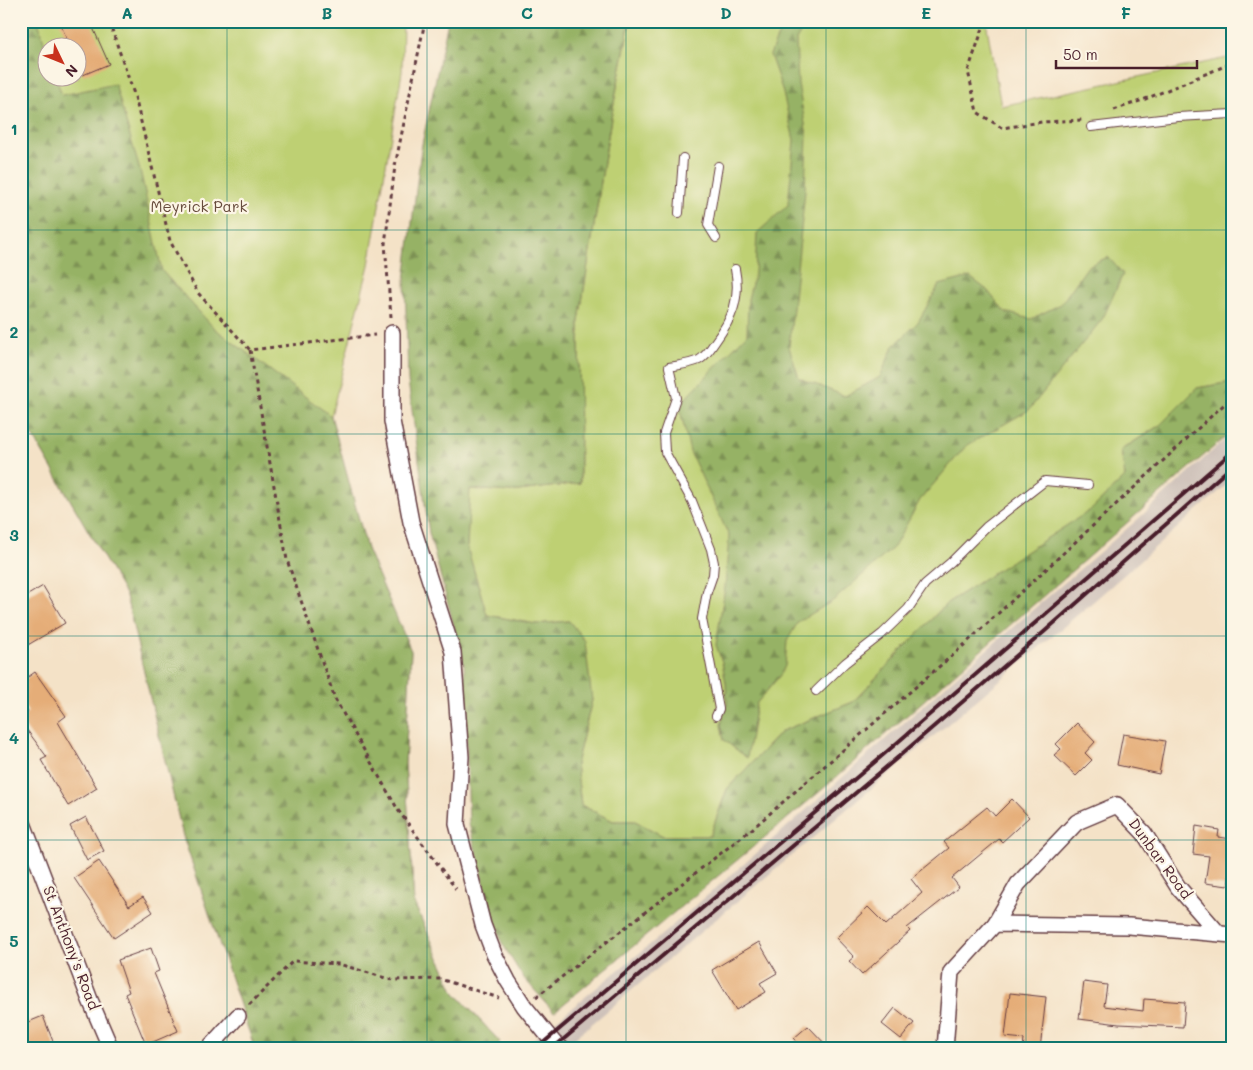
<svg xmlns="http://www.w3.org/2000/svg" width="1253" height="1070" viewBox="0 0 1253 1070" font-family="Mali,sans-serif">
  <defs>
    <pattern id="forest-firs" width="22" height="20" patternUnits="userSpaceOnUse" patternTransform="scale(1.25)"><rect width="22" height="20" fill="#96b265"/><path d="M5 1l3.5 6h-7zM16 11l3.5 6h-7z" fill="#7c9053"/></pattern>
  </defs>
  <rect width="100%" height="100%" fill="#fcf5e5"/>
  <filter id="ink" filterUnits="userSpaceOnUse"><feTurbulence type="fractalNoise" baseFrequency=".02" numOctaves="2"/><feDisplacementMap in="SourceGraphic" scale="10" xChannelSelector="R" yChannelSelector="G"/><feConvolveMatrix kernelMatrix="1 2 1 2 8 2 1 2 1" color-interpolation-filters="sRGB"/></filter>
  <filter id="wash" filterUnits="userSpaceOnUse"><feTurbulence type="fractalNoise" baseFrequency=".0096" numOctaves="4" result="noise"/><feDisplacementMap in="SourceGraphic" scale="20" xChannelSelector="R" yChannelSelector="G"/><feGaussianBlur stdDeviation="1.12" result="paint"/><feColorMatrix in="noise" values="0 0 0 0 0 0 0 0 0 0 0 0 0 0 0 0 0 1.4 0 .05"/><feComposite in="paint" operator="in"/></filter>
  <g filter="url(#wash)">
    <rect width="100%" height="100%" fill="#f4e2c7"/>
    <polygon fill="#cec1b9" points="1232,433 1232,480 1094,601 562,1049 521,1049 658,938 796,819 961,672 1137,520"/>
    <g fill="#bed073" stroke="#84784f" fill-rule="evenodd">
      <path d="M21,21H403L402,72L369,265L331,416L367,549L411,651L405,764L414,903L455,993L500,1042L492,1049H255L183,836L126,596L21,415ZM48,48H78V78H48Z"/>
      <polygon points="630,21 986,21 1001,106 1232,57 1232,382 1197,388 1160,425 1121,450 1125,477 1093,509 947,603 853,702 782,731 727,789 710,836 663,836 635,821 613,821 581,805 576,764 592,700 569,621 536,624 487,615 467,548 469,489 511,492 580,483 579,321 611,118"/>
    </g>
    <g fill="url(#forest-firs)" stroke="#706848">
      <polygon points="21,21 38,21 47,52 48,78 56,78 62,95 115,84 141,174 162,271 214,328 331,416 367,549 411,651 405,764 414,903 455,993 500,1042 492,1049 255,1049 183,836 126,596 21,415"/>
      <polygon points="448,21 630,21 611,118 579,321 580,483 511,492 470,489 467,547 487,615 536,624 569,621 585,641 592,700 576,764 581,805 613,821 635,821 663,836 710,836 727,789 782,731 853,702 947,603 1092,509 1125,477 1121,450 1160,425 1197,388 1232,382 1232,431 817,794 554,1012 522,976 502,943 491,910 469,824 464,664 429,533 408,381 405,280 421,149"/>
      <polygon points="784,21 807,21 796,40 798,84 807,135 805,191 789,347 799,378 845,396 880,377 893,347 918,322 939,285 970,277 987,290 1005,312 1031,319 1061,304 1088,266 1108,257 1123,274 1103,318 1029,410 966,446 920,500 894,547 834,600 798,622 787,641 785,666 781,674 756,704 747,758 724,740 721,725 727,705 726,683 722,662 716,645 725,587 729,536 690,452 679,405 747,334 748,299 755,272 757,233 788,205 794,140 782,89 770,55"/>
    </g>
    <g id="blocks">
      <g fill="#e5ad78">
        <polygon points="59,21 90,21 109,64 83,75 78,62 78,48 71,48"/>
        <polygon points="43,586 65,623 21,649 21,599"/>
        <polygon points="35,672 66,716 58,722 97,788 68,806 41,760 47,757 21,722 21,717 28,712 21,702 21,682"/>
        <polygon points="1077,723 1095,742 1085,753 1092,760 1076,776 1054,755 1061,749 1056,744"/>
        <polygon points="1123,734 1165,741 1159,774 1117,765"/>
        <polygon points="1012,799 1029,817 1002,842 999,839 952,878 959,887 907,928 910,931 862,975 849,961 854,957 836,938 868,907 886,925 922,893 911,879 949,848 944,842 987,807 995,816"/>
        <polygon points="86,817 104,851 87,860 70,826"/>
        <polygon points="1196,826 1219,830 1218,837 1232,839 1232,857 1228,886 1205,883 1209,856 1193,854"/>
        <polygon points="99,861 129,906 143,897 153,912 114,938 74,878"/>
        <polygon points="759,942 777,973 760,983 766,992 736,1010 712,970"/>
        <polygon points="151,948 159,971 154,973 178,1031 146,1045 125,994 129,992 118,960"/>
        <polygon points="1084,982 1107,985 1104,1006 1143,1011 1144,999 1185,1002 1183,1027 1119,1024 1079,1019"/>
        <polygon points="1010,993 1046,997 1040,1049 1023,1049 1024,1039 1005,1037"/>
        <polygon points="895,1008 914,1023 901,1039 882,1024"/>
        <polygon points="43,1016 56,1049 21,1049 21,1025"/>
        <polygon points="808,1026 830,1049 804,1049 794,1038"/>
      </g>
    </g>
  </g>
  <g filter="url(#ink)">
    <use href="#blocks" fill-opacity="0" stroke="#643c42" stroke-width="1"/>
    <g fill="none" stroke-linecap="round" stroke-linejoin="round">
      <defs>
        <g id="lane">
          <polyline points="1091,127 1178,117 1232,114"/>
          <polyline points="679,213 683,158"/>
          <polyline points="716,238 708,225 718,166"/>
          <polyline points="816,691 845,663 882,634 908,609 925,584 951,562 986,527 1045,481 1088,485"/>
          <path d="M716,716L719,709L702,619L707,592L713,575L714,563L711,549L692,501L665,452L664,433L676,398L669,367C679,365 690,364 699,360C706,356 711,348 715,342C732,319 741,299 735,269"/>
        </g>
        <g id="street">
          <polyline points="392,333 392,421 411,522 453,652 461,757 457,824 483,925 494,954 508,981 524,1006 554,1043 562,1049"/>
          <polyline points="21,818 90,1000 111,1049"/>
          <polyline points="995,924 1018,884 1077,822 1117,805 1144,833 1178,887 1218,933"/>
          <polyline points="208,1049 238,1016"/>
          <polyline points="945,1049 951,972 995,924 1129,926 1232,935"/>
        </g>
      </defs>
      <use href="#lane" stroke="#643c42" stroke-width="10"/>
      <use href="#street" stroke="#643c42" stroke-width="18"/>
      <g stroke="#643c42" stroke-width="3" stroke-dasharray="4 4" stroke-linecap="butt">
        <polyline points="109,21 135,97 170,241 198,293 250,350 375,335"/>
        <polyline points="983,21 983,28 968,71 977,112 1002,128 1042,122 1082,120"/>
        <polyline points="1114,110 1143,100 1232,63"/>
        <polyline points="391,317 385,244 395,166 425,21"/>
        <polyline points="250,350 287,560 335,699 398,810 456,889"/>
        <polyline points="536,997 752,829 964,645 1232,397"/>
        <polyline points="249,1005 293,961 339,964 392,980 440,979 499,998"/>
      </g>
      <use href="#lane" stroke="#fff" stroke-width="8"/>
      <use href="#street" stroke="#fff" stroke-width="15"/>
      <g stroke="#4a1f2b" stroke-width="4">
        <polyline points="536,1049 883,755 1232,452"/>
        <polyline points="552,1049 897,758 1044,632 1232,466"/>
      </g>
    </g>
  </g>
  <path fill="none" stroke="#0f766e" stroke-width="1" stroke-opacity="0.55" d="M227,21V1049M427,21V1049M626,21V1049M826,21V1049M1026,21V1049M21,230H1232M21,434H1232M21,636H1232M21,840H1232"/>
  <g text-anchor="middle" stroke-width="4.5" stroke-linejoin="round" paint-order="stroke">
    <g font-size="15" fill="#674b3d" stroke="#fcf5e5">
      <text x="199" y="212">Meyrick Park</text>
    </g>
    <g font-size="15" fill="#4a1f2b" stroke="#fcf5e5">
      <text transform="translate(1160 859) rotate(54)" y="5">Dunbar Road</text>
      <text transform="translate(71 948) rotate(69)" y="5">St Anthony's Road</text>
    </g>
  </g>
  <rect width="1253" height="1070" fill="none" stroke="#fcf5e5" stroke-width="55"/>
  <g transform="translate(62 62) rotate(133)"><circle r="24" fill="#fcf5e5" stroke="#b59f9b"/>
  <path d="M0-4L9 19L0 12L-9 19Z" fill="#c8321e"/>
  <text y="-8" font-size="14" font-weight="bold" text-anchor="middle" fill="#4a1f2b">N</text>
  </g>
  <path d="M1056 60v8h141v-8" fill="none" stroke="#4a1f2b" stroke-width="2.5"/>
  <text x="1063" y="60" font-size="15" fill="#4a1f2b" stroke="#fcf5e5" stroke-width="4" paint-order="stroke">50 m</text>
  <rect x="28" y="28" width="1198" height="1014" fill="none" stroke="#0f766e" stroke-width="2"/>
  <g font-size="16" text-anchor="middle" font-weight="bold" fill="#0f766e">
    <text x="127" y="19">A</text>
    <text x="327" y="19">B</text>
    <text x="527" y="19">C</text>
    <text x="726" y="19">D</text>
    <text x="926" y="19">E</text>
    <text x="1126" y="19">F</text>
    <text x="14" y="135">1</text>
    <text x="14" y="338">2</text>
    <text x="14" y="541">3</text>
    <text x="14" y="744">4</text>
    <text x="14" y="947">5</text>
  </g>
</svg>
